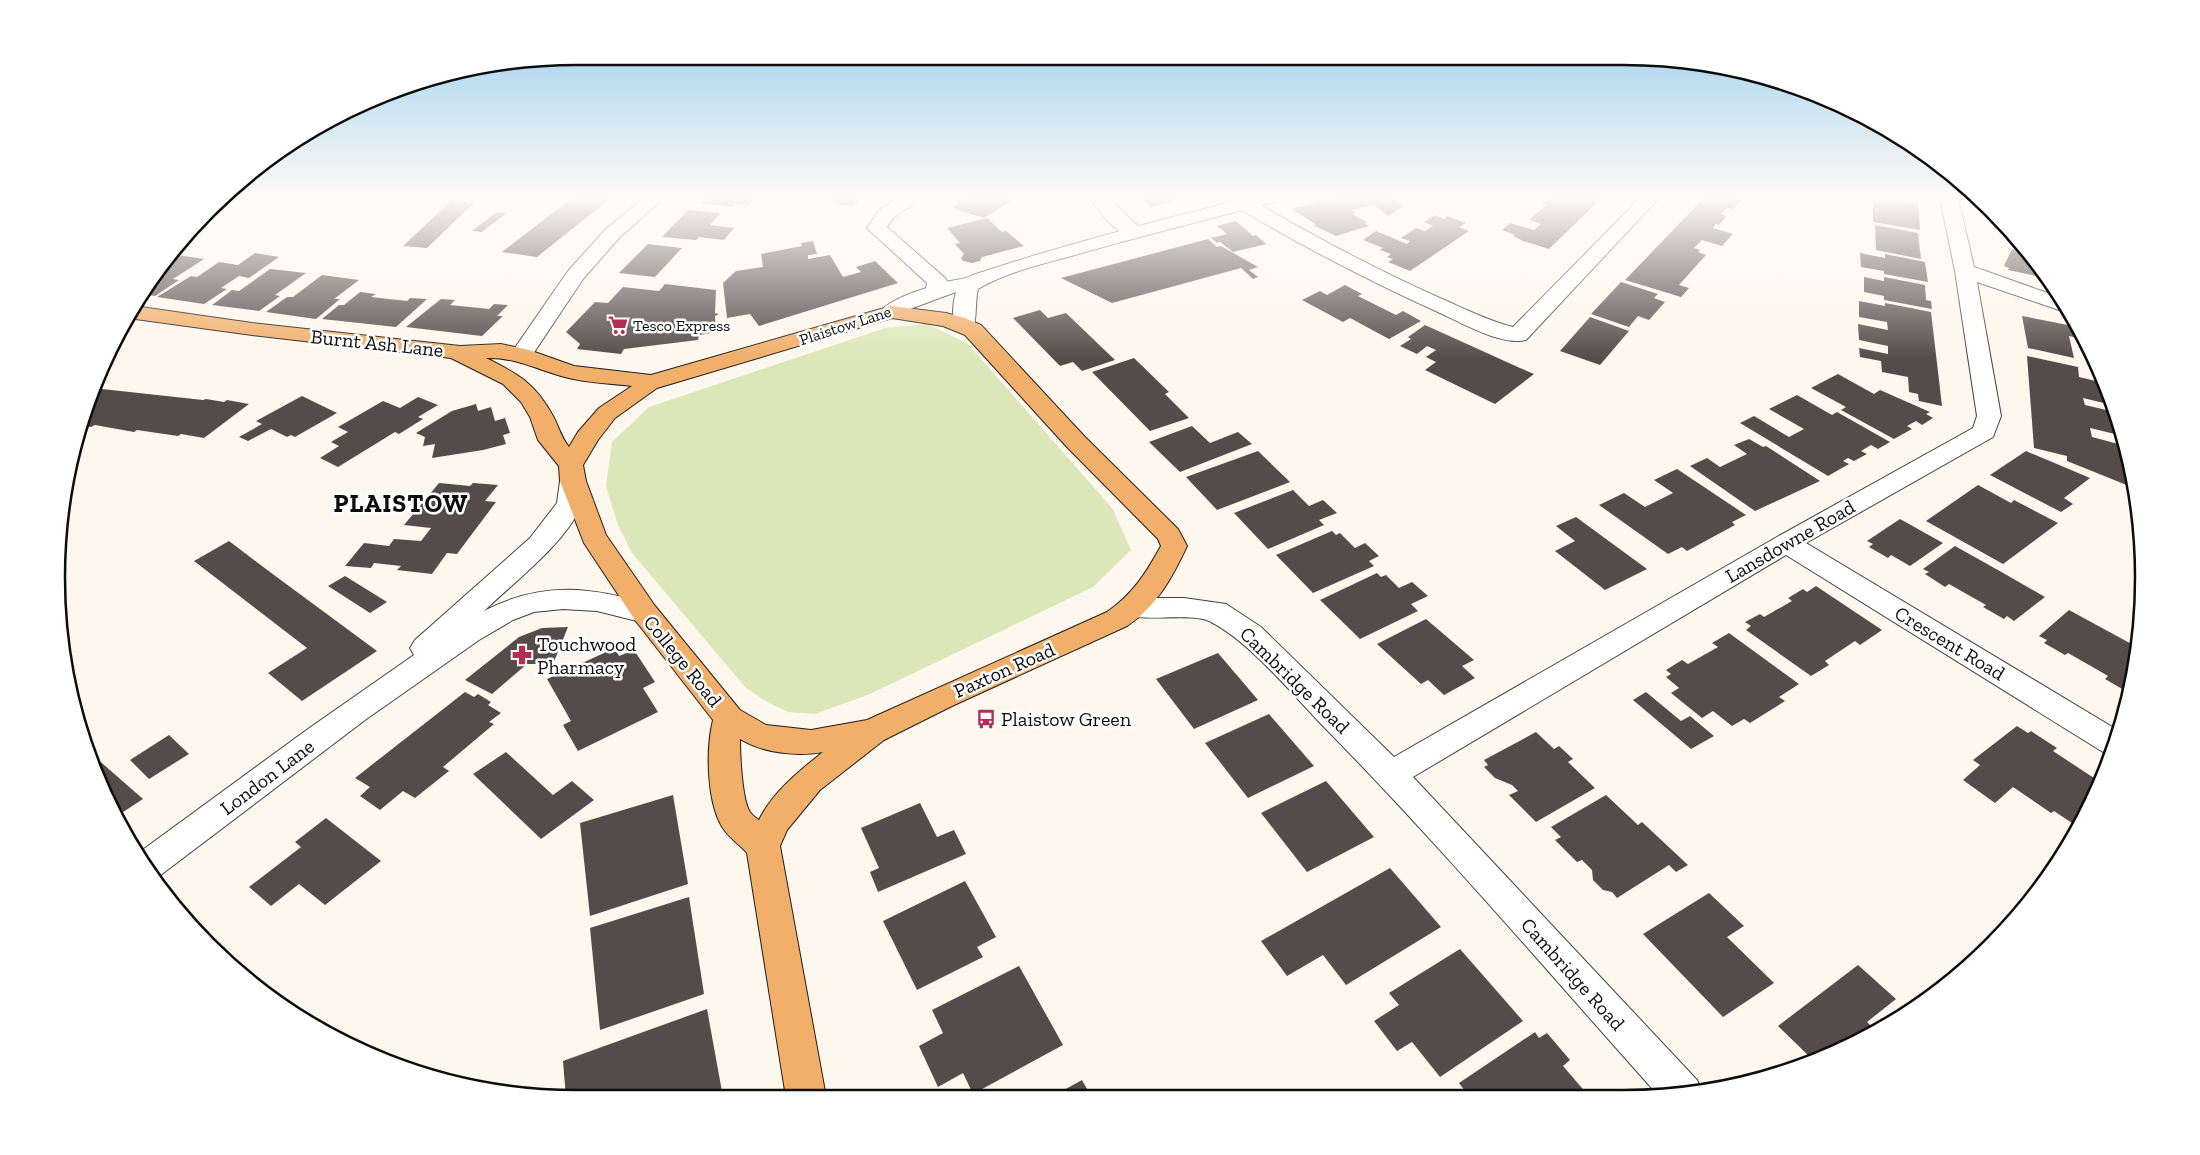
<svg xmlns="http://www.w3.org/2000/svg" width="2200" height="1155" viewBox="0 0 2200 1155" font-family="'Zilla Slab',serif">
  <rect width="100%" height="100%" fill="#fef7ed"/>
  <polygon fill="#dce7b9" points="927,324 967,343 1112,508 1131,550 1093,587 870,694 815,714 788,712 767,702 746,688 632,553 618,525 606,486 612,442 649,407 885,328"/>
  <g fill="#554b4a">
    <polygon points="459,198 489,198 486,200"/>
    <polygon points="572,198 611,198 537,257 502,252"/>
    <polygon points="705,198 756,198 749,205 734,204 732,207 700,203"/>
    <polygon points="826,198 861,198 856,204 851,206 833,204 834,202 824,199"/>
    <polygon points="964,198 1016,198 984,218 952,208 958,204 955,203"/>
    <polygon points="1141,198 1186,198 1151,207"/>
    <polygon points="1335,198 1403,198 1396,200 1405,206 1388,216 1374,205 1352,210 1356,213 1352,214 1367,222 1364,223 1369,226 1336,236 1313,225 1317,225 1291,209"/>
    <polygon points="1548,198 1602,198 1549,249 1523,241 1513,236 1515,235 1502,230 1510,223 1534,230 1541,224 1529,220 1546,205 1541,204"/>
    <polygon points="1704,198 1736,198 1742,200 1733,209 1727,208 1721,214 1727,216 1719,225 1716,224 1713,228 1733,234 1722,246 1702,240 1694,248 1700,250 1698,252 1706,255 1679,285 1689,288 1681,297 1625,280"/>
    <polygon points="1873,198 1918,203 1920,230 1873,222"/>
    <polygon points="451,201 474,203 427,248 403,246"/>
    <polygon points="688,210 721,213 710,225 734,228 724,240 699,237 696,240 662,237"/>
    <polygon points="497,212 507,213 482,232 472,231"/>
    <polygon points="1435,215 1444,219 1447,216 1466,223 1459,227 1469,231 1410,271 1388,262 1393,259 1387,257 1391,254 1380,250 1383,248 1363,240 1376,231 1407,244 1410,241 1401,238 1416,228 1425,231 1433,226 1424,222"/>
    <polygon points="987,218 1002,232 1006,231 1024,246 982,257 980,261 972,263 963,261 961,258 964,254 955,244 960,243 947,228"/>
    <polygon points="1236,221 1253,236 1256,235 1266,244 1233,252 1220,242 1217,243 1211,238 1227,234 1217,226"/>
    <polygon points="1875,225 1918,233 1921,259 1876,250"/>
    <polygon points="1208,239 1217,247 1221,246 1258,267 1249,270 1258,277 1253,279 1241,268 1112,303 1061,278"/>
    <polygon points="813,241 817,254 808,255 808,259 830,255 843,277 861,272 856,267 875,261 898,283 759,326 750,314 727,318 723,283 736,271 763,267 761,254 802,246 801,243"/>
    <polygon points="648,244 682,248 655,277 619,273"/>
    <polygon points="2012,249 2029,254 2046,278 2008,270 2009,268 2004,266"/>
    <polygon points="255,253 279,257 249,278 239,276 221,288 227,289 204,304 157,297 191,276 197,277 219,262 238,265"/>
    <polygon points="1860,253 1885,258 1885,254 1925,262 1928,282 1884,274 1884,271 1861,267"/>
    <polygon points="170,254 204,259 173,279 179,280 155,296 141,294"/>
    <polygon points="270,269 306,273 275,295 280,296 259,311 212,305 232,290 239,291"/>
    <polygon points="322,275 359,280 334,299 340,299 316,319 266,312 287,297 293,297"/>
    <polygon points="1864,277 1884,281 1884,277 1925,285 1926,300 1931,301 1932,309 1884,300 1884,296 1864,292"/>
    <polygon points="1621,282 1658,294 1654,298 1665,302 1649,320 1638,316 1629,327 1591,314"/>
    <polygon points="665,284 716,290 715,313 719,314 715,316 716,332 699,335 698,340 624,349 621,354 577,349 580,344 566,332 595,302 608,303 623,287 659,291"/>
    <polygon points="1345,285 1362,294 1358,296 1396,315 1403,311 1421,321 1389,339 1350,318 1343,322 1302,300 1320,291 1327,295"/>
    <polygon points="360,292 376,294 371,297 407,301 410,298 427,299 396,327 322,319 339,305 344,305"/>
    <polygon points="441,299 455,300 450,305 489,309 494,304 508,305 497,316 503,316 482,336 406,327"/>
    <polygon points="1859,301 1885,306 1885,303 1931,312 1942,406 1919,401 1918,394 1909,392 1908,377 1882,372 1881,361 1860,357 1859,348 1888,354 1888,346 1859,340 1858,324 1888,330 1887,322 1859,317"/>
    <polygon points="1040,310 1048,318 1066,313 1115,360 1082,371 1073,362 1060,366 1013,318"/>
    <polygon points="2022,316 2078,327 2084,339 2069,336 2074,358 2028,348"/>
    <polygon points="1590,317 1629,331 1600,365 1560,351"/>
    <polygon points="1425,325 1520,368 1534,374 1495,404 1425,370 1436,362 1426,357 1436,350 1427,346 1417,354 1400,346 1411,339 1408,337"/>
    <polygon points="2027,356 2078,367 2079,377 2104,383 2112,405 2083,398 2085,405 2115,412 2119,435 2090,428 2092,437 2122,445 2129,486 2067,461 2067,456 2034,448"/>
    <polygon points="1134,358 1169,392 1165,394 1189,418 1150,431 1092,372"/>
    <polygon points="1838,374 1874,394 1880,390 1930,412 1926,414 1933,418 1922,425 1916,421 1907,426 1912,429 1894,439 1841,410 1846,407 1811,388"/>
    <polygon points="93,388 203,400 206,399 224,402 227,400 249,404 204,438 181,434 178,436 137,430 134,432 95,425 91,427 80,425"/>
    <polygon points="1797,395 1832,415 1837,412 1890,442 1878,449 1871,445 1861,451 1867,454 1854,461 1848,458 1843,461 1849,464 1828,476 1740,423 1754,416 1789,437 1804,429 1769,409"/>
    <polygon points="302,396 337,413 295,437 291,435 287,437 271,429 248,441 239,437 262,424 256,421"/>
    <polygon points="418,397 438,405 418,417 423,419 399,434 395,432 338,467 320,458 339,446 331,442 348,432 338,427 383,401 400,408"/>
    <polygon points="476,404 478,411 491,407 495,421 505,418 510,433 503,435 506,444 483,450 432,458 435,444 423,446 425,437 416,433 452,411"/>
    <polygon points="1192,426 1210,443 1238,432 1252,444 1180,472 1149,442"/>
    <polygon points="1749,439 1763,447 1766,446 1820,481 1755,511 1690,466 1707,458 1720,467 1747,454 1734,445"/>
    <polygon points="1258,451 1290,482 1217,510 1186,477"/>
    <polygon points="2026,451 2090,478 2064,498 2073,504 2061,512 1990,475"/>
    <polygon points="1677,469 1746,515 1732,522 1735,525 1687,551 1682,547 1668,554 1599,505 1624,493 1645,507 1673,493 1654,480"/>
    <polygon points="439,483 470,486 473,483 498,485 485,501 496,502 457,554 447,553 432,574 397,570 401,566 374,563 371,568 345,566 364,543 389,546 394,539 421,541 431,528 404,525"/>
    <polygon points="1978,485 2011,503 2014,500 2058,523 2003,564 1926,521"/>
    <polygon points="1293,490 1309,506 1323,500 1337,513 1319,520 1324,525 1268,549 1234,513"/>
    <polygon points="1576,517 1647,569 1605,590 1555,551 1575,541 1556,526"/>
    <polygon points="1900,519 1943,543 1910,566 1891,555 1888,558 1869,547 1873,544 1867,541"/>
    <polygon points="1332,531 1336,535 1340,533 1355,548 1365,543 1379,556 1369,561 1374,566 1313,593 1276,555"/>
    <polygon points="229,541 274,575 377,651 302,701 268,673 307,648 194,561"/>
    <polygon points="1955,546 2005,574 2045,597 2014,621 2007,616 2004,619 1983,607 1986,605 1949,584 1945,587 1925,574 1929,572 1923,569"/>
    <polygon points="1377,573 1381,577 1386,575 1399,588 1412,582 1428,596 1411,604 1418,611 1360,639 1320,600"/>
    <polygon points="345,576 387,602 370,613 328,586"/>
    <polygon points="1816,586 1882,630 1860,645 1855,641 1825,661 1829,665 1811,676 1746,630 1751,626 1745,622 1760,614 1764,617 1792,601 1788,598 1803,589 1807,592"/>
    <polygon points="2069,610 2137,647 2129,693 2105,679 2108,676 2096,669 2068,653 2065,655 2044,643 2047,640 2039,636"/>
    <polygon points="1426,619 1474,660 1462,666 1475,678 1444,695 1428,680 1421,684 1377,644"/>
    <polygon points="568,627 553,664 527,664 492,694 465,680 519,637 542,628"/>
    <polygon points="1729,633 1799,684 1779,697 1785,701 1750,723 1744,719 1732,726 1713,711 1702,718 1671,693 1679,688 1666,677 1671,674 1666,670 1682,660 1688,664 1718,647 1712,643"/>
    <polygon points="615,648 619,656 634,650 655,682 643,688 658,712 578,751 563,725 571,721 547,679"/>
    <polygon points="1218,653 1258,700 1194,729 1156,679"/>
    <polygon points="465,692 474,697 478,694 491,702 488,705 501,713 489,722 494,724 443,767 449,771 415,798 403,791 380,810 360,796 370,787 355,778"/>
    <polygon points="1646,692 1681,721 1690,716 1714,736 1691,749 1633,700"/>
    <polygon points="1269,714 1314,766 1248,798 1205,743"/>
    <polygon points="2017,726 2028,733 2031,731 2057,748 2053,751 2100,782 2090,808 2078,827 2054,811 2051,813 2013,787 1995,803 1963,780 1980,765 1973,760"/>
    <polygon points="1536,732 1554,749 1559,746 1573,759 1568,762 1595,788 1536,822 1509,795 1518,791 1512,785 1495,778 1484,767 1488,765 1484,760"/>
    <polygon points="169,735 189,754 149,779 130,760"/>
    <polygon points="506,752 553,795 572,781 594,800 541,839 473,774"/>
    <polygon points="95,757 143,799 117,816 96,777 90,760"/>
    <polygon points="1326,781 1374,837 1307,872 1261,813"/>
    <polygon points="673,795 688,884 590,916 580,823"/>
    <polygon points="1606,795 1638,825 1642,822 1688,865 1676,872 1669,865 1617,898 1612,892 1603,890 1593,880 1592,870 1582,860 1577,862 1555,840 1561,837 1551,827"/>
    <polygon points="920,803 937,837 954,830 966,854 878,892 870,872 879,868 861,828"/>
    <polygon points="326,818 381,861 325,905 299,884 271,906 249,887 301,847 295,842"/>
    <polygon points="1390,868 1441,927 1346,985 1323,955 1287,976 1261,941"/>
    <polygon points="965,881 996,937 977,947 983,957 917,990 883,921"/>
    <polygon points="1709,893 1744,926 1727,937 1774,983 1723,1017 1643,934"/>
    <polygon points="689,897 704,994 600,1030 590,928"/>
    <polygon points="1460,949 1523,1021 1440,1077 1412,1042 1397,1051 1374,1021 1399,1005 1389,993"/>
    <polygon points="1858,965 1896,999 1867,1022 1875,1030 1822,1059 1814,1061 1778,1026"/>
    <polygon points="1019,966 1063,1045 973,1094 963,1073 938,1087 919,1046 943,1033 932,1010"/>
    <polygon points="707,1009 723,1097 566,1098 563,1061"/>
    <polygon points="1535,1032 1539,1038 1547,1033 1570,1060 1563,1066 1588,1095 1468,1095 1459,1083"/>
    <polygon points="1082,1080 1091,1096 1053,1096"/>
  </g>
  <g fill="none" stroke-linecap="round" stroke-linejoin="round">
    <defs>
      <g id="minor">
        <polygon points="644,198 664,198 620,237 583,279 529,360 521,362 513,360 510,355 568,271 606,229"/>
        <path d="M897,198H919C911,210 894,212 887,227L945,278L948,282L942,296L935,298L928,296L925,292L927,283L867,228L879,210Z"/>
        <path d="M1090,198H1109L1140,228L1143,232L1140,236C1120,241 1100,213 1090,198Z"/>
        <path d="M1245,198L1252,200C1313,236 1377,270 1442,299C1465,309 1489,321 1513,327L1640,198H1659L1526,340C1501,346 1462,323 1440,313C1371,282 1304,247 1238,208L1236,204L1238,200Z"/>
        <path d="M1940,198H1958L1974,267L2059,297L2070,311L2059,310L1977,282L2001,416L1993,437L1806,543L2119,731L2110,754L2103,752L1786,555L1413,777L1697,1080L1702,1091L1691,1094H1657C1547,971 1440,845 1324,727C1293,695 1250,642 1211,622C1193,612 1148,622 1125,615L1121,608L1125,601L1135,598H1184L1226,604L1261,627L1394,757L1777,537L1973,428L1977,416L1955,271Z"/>
      </g>
      <g id="tertiary">
        <path d="M1248,198H1277L1275,202C1208,219 1141,236 1075,255C1043,264 1006,272 978,289C975,300 977,321 973,328L965,329L957,328C951,318 953,303 956,292L910,309L899,317L891,318L883,317L880,312C891,297 930,287 947,282C957,279 964,280 973,275C1063,245 1155,221 1248,198Z"/>
        <path d="M573,473L582,475L586,481C585,488 585,497 582,504C567,542 514,582 484,611C544,580 593,587 655,606L659,613L655,620L645,623L597,611L563,609L534,612L513,620L479,640L365,720L154,880L137,854L308,729L414,655L410,648L415,640L530,538L557,503L560,481L564,475Z"/>
      </g>
      <path id="primary" d="M134,306L252,323L460,346L501,344L529,350L574,366L651,375L891,306L946,313L965,318L981,325L1085,437L1178,529L1187,546C1172,578 1157,606 1127,626L952,706L884,740L820,790L787,830L780,846L826,1097H786L747,853C740,845 731,839 725,831C706,806 706,748 713,720L635,620L584,543L560,481L559,466L538,440L530,417L521,402L503,384L451,358L252,335L128,318ZM892,318L943,326L965,335L1067,447L1158,539L1161,546C1146,573 1133,594 1107,612L867,720L811,730L766,725L740,710L655,606L606,535L586,481L583,465L598,440L615,418L657,388ZM486,358C515,357 538,370 565,377C586,383 610,383 632,386L599,408L578,432L569,447C561,437 559,427 553,416C535,383 518,374 486,358ZM740,739C763,753 797,757 823,752C799,771 772,793 759,820C756,818 752,815 750,812C742,800 740,755 740,739Z"/>
    </defs>
    <use href="#minor" stroke="#404040" stroke-width="2"/>
    <use href="#tertiary" stroke="#404040" stroke-width="2"/>
    <use href="#primary" stroke="#1e1e1e" stroke-width="2"/>
    <use href="#minor" fill="#fff" fill-rule="evenodd"/>
    <use href="#tertiary" fill="#fff" fill-rule="evenodd"/>
    <use href="#primary" fill="#f1af6a" fill-rule="evenodd"/>
  </g>
  <linearGradient id="sky" x2="0" y2="1"><stop stop-color="#93caec"/><stop offset="0.55" stop-color="#fffbf7"/><stop offset="1" stop-color="#fffbf7" stop-opacity="0"/></linearGradient>
  <rect width="2200" height="359" fill="url(#sky)"/>
  <defs>
    <symbol id="supermarket-bare" viewBox="-9 -9 18 18"><path d="M-6-5.5h2.5l.6 2H6L4.5 2H-2.5L-4.4-4H-6ZM-1.5 3.2a1.3 1.3 0 1 0 .1 0ZM3 3.2a1.3 1.3 0 1 0 .1 0Z" fill="#b52c55" stroke="#fff" stroke-width="2.5" paint-order="stroke"/></symbol>
    <symbol id="pharmacy-bare" viewBox="-9 -9 18 18"><path d="M-2-6h4v4h4v4h-4v4h-4v-4h-4v-4h4Z" fill="#b52c55" stroke="#fff" stroke-width="2.5" paint-order="stroke"/></symbol>
    <symbol id="bus-bare" viewBox="-9 -9 18 18"><path d="M-5-6H5V4H4V6H2V4H-2V6H-4V4H-5ZM-3.5-4V0h7V-4ZM-3.5 1.2v1.5H-2V1.2ZM2 1.2v1.5H3.5V1.2Z" fill="#b52c55" stroke="#fff" stroke-width="2.5" paint-order="stroke"/></symbol>
  </defs>
  <g fill-rule="evenodd">
    <use href="#supermarket-bare" x="604" y="311" width="28" height="28"/>
    <use href="#pharmacy-bare" x="508" y="641" width="28" height="28"/>
    <use href="#bus-bare" x="972" y="705" width="28" height="28"/>
  </g>
  <g text-anchor="middle" stroke-width="5" stroke-linejoin="round" paint-order="stroke">
    <g font-size="16" fill="#0d0d0d" stroke="#fff" text-anchor="start">
      <text x="633" y="331">Tesco Express</text>
    </g>
    <g font-size="16" fill="#0d0d0d" stroke="#fff">
      <text transform="translate(845 325) rotate(-18)" y="6">Plaistow Lane</text>
    </g>
    <g font-size="20" fill="#0d0d0d" stroke="#fff">
      <text transform="translate(377 343) rotate(6)" y="7">Burnt Ash Lane</text>
      <text transform="translate(1790 541) rotate(-30)" y="7">Lansdowne Road</text>
      <text transform="translate(1950 643) rotate(31)" y="7">Crescent Road</text>
      <text transform="translate(683 661) rotate(51)" y="7">College Road</text>
      <text transform="translate(1004 670) rotate(-24)" y="7">Paxton Road</text>
      <text transform="translate(1295 680) rotate(44)" y="7">Cambridge Road</text>
      <text transform="translate(267 777) rotate(-37)" y="7">London Lane</text>
      <text transform="translate(1573 974) rotate(48)" y="7">Cambridge Road</text>
    </g>
    <g font-size="20" fill="#0d0d0d" stroke="#fff" text-anchor="start">
      <text x="537" y="651">Touchwood<tspan x="537" dy="23">Pharmacy</tspan></text>
      <text x="1001" y="726">Plaistow Green</text>
    </g>
    <g font-size="25" font-weight="bold" letter-spacing="1" fill="#0d0d0d" stroke="#fff">
      <text x="401" y="512">PLAISTOW</text>
    </g>
  </g>
  <path d="M0 0H2200V1155H0ZM577 65H1623A512 512 0 0 1 2135 577V578A512 512 0 0 1 1623 1090H577A512 512 0 0 1 65 578V577A512 512 0 0 1 577 65Z" fill="#fff" fill-rule="evenodd"/>
  <path fill="none" stroke="#0d0d0d" stroke-width="2.5" d="M577 65H1623A512 512 0 0 1 2135 577V578A512 512 0 0 1 1623 1090H577A512 512 0 0 1 65 578V577A512 512 0 0 1 577 65Z"/>
</svg>
